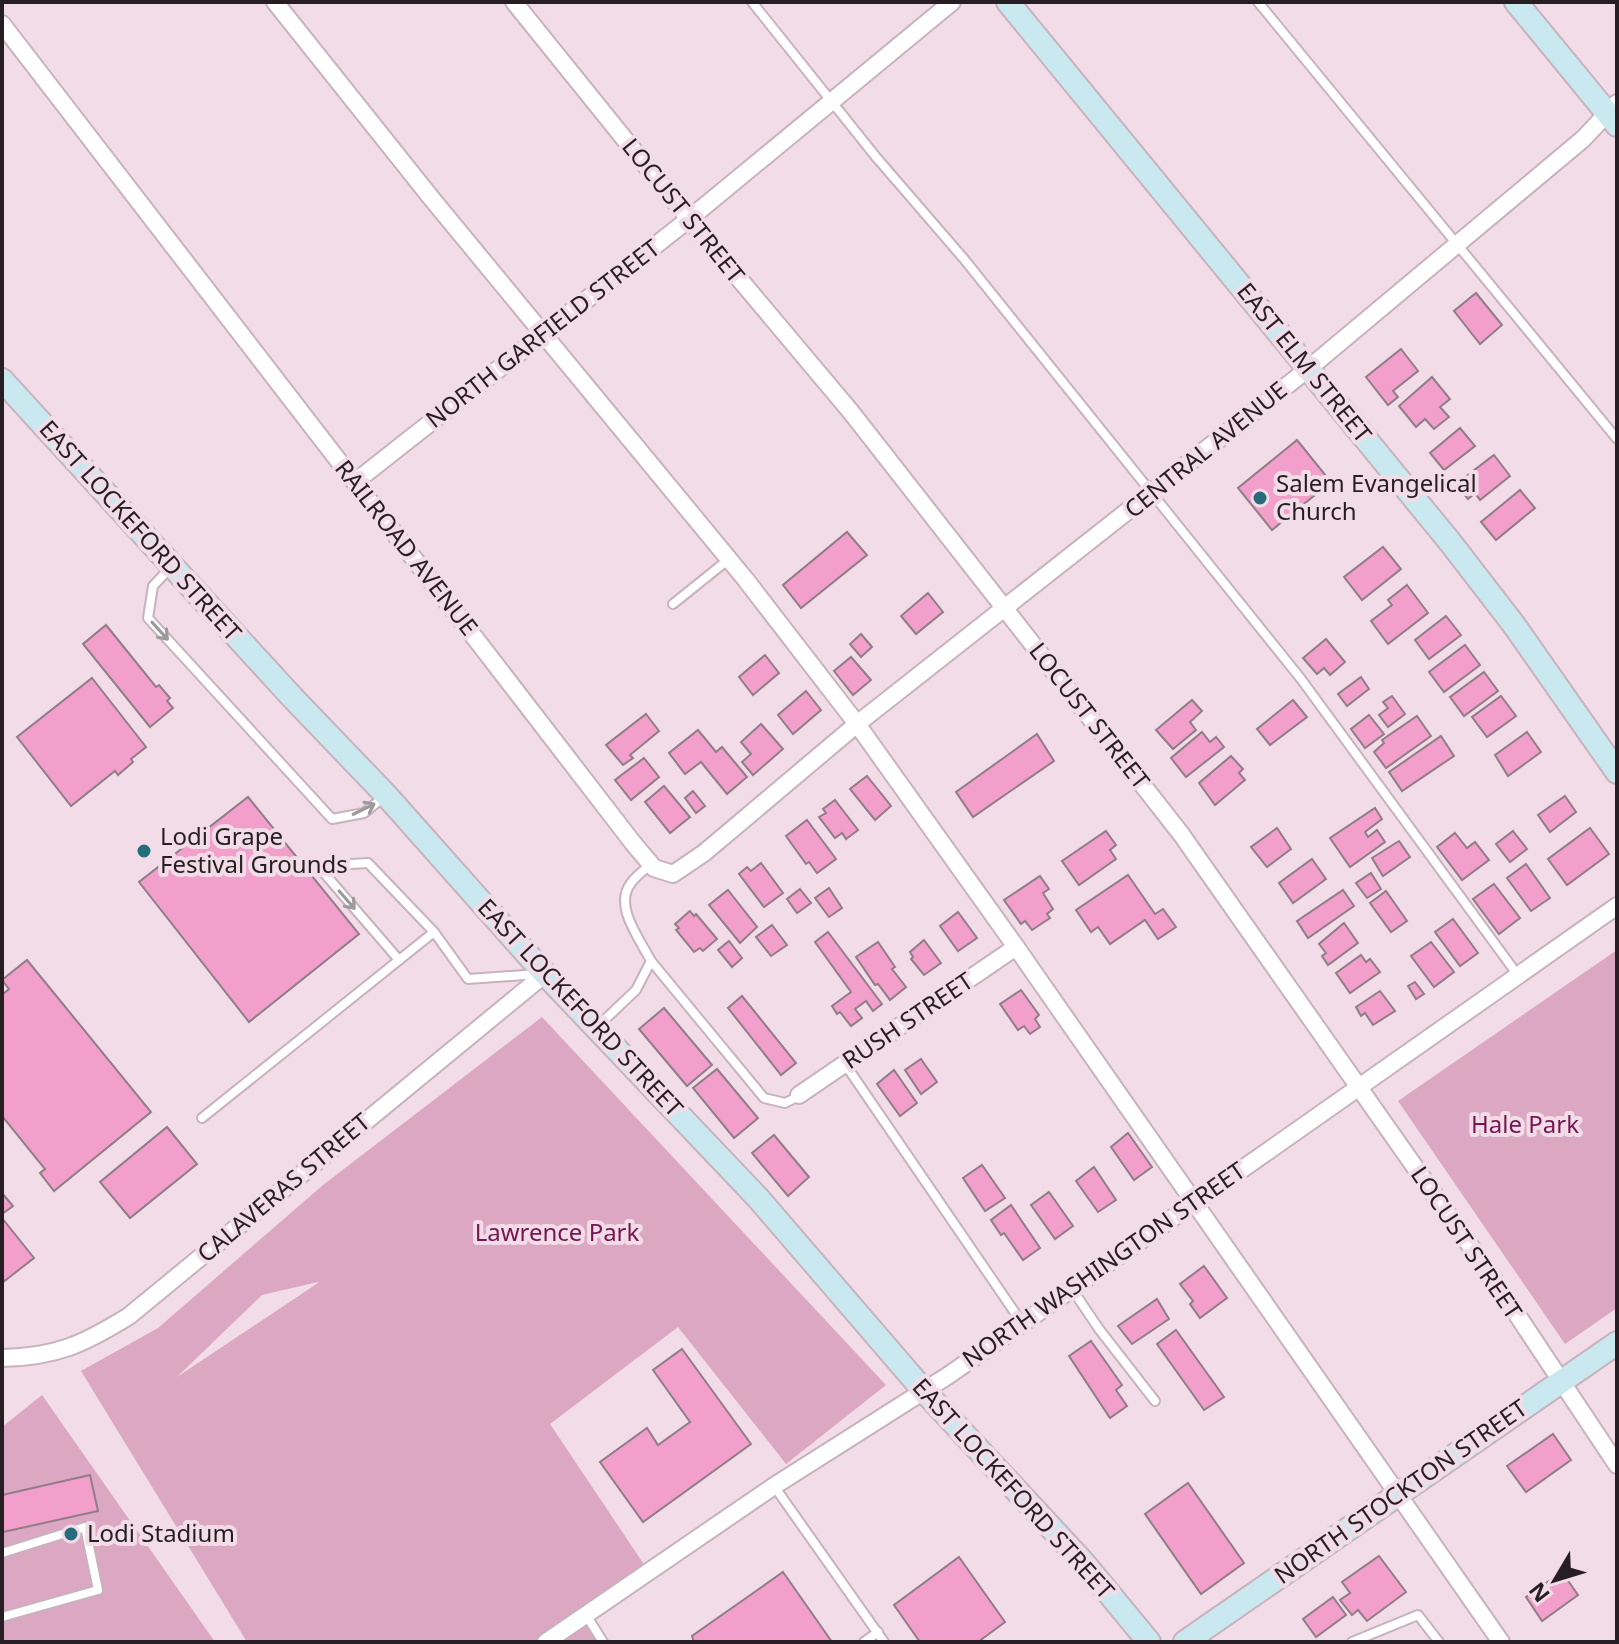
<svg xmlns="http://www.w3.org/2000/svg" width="1619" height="1644" viewBox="0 0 1619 1644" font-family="'Noto Sans',sans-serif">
  <rect width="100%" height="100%" fill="#f2dce7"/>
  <g fill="#dca7c2" fill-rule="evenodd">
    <polygon points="1617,950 1617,1308 1565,1344 1398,1101"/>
    <path d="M542,1017L886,1385L786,1464L678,1327L550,1424L649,1572L588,1617L605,1642H247L81,1371L158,1328L323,1185ZM318,1282V1283L177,1377L262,1295Z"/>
    <polygon points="42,1395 215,1642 2,1642 2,1427"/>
  </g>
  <g fill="#f29fcb" stroke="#917d87" stroke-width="2">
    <polygon points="1476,293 1502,325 1480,344 1454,311"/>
    <polygon points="1401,349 1418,371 1393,391 1398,397 1388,405 1366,377"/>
    <polygon points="1432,377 1450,399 1440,407 1449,417 1434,429 1425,419 1416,427 1399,406"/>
    <polygon points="1460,428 1475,446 1444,470 1430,453"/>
    <polygon points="1297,440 1331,482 1272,530 1238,488"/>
    <polygon points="1494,455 1510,476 1480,500 1475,493 1468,499 1456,484"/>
    <polygon points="1520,490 1535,508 1496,540 1481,522"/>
    <polygon points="847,532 867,555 801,608 783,585"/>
    <polygon points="1383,547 1401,569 1362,600 1344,577"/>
    <polygon points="1407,585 1428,613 1388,644 1371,621 1392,605 1388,600"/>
    <polygon points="928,593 943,612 916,634 901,616"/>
    <polygon points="1446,616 1461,635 1429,659 1415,640"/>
    <polygon points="106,625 156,687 159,685 170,698 167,701 173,708 150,727 83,644"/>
    <polygon points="861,634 872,647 861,657 850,644"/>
    <polygon points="1326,639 1345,662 1330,675 1324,668 1317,674 1303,658"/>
    <polygon points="1465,645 1480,665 1444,692 1429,672"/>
    <polygon points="765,655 779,673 753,695 739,677"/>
    <polygon points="851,657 871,680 853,695 834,671"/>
    <polygon points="1484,672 1498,691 1464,716 1450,697"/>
    <polygon points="1361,677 1369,689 1347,706 1338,694"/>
    <polygon points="92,678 146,747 131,759 133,762 118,775 115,771 71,806 17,737"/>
    <polygon points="806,691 821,710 793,734 778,715"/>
    <polygon points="1392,696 1405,714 1388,727 1379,715 1388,708 1383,702"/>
    <polygon points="1501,696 1516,716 1487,737 1472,717"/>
    <polygon points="1192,700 1202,711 1190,722 1196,730 1173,749 1156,730"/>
    <polygon points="1293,700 1307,717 1270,745 1257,729"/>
    <polygon points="646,714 659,731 630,755 633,758 623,765 606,745"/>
    <polygon points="1369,715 1384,734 1365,748 1351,729"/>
    <polygon points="1417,716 1431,736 1386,768 1374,752 1384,743 1382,740"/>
    <polygon points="761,724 783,749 753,775 742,762 751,754 741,742"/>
    <polygon points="698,730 716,752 722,747 747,777 727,794 701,762 685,774 669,753"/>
    <polygon points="1202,732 1210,742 1216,737 1224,747 1186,777 1171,758"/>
    <polygon points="1527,732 1541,752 1508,776 1495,755"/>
    <polygon points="1037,734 1054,761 973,817 956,792"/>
    <polygon points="1441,736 1454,756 1402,791 1389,772"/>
    <polygon points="1231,756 1243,769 1239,773 1245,780 1215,805 1199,783"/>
    <polygon points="644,758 659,777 631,800 615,780"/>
    <polygon points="867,776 891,806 875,820 850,789"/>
    <polygon points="664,786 690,817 670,833 645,802"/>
    <polygon points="693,791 705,806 696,813 685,798"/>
    <polygon points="1565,796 1576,812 1550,832 1538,815"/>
    <polygon points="248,797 359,934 249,1022 139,882"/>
    <polygon points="835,800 858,830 846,839 842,833 835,838 819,817 826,813 823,809"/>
    <polygon points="1375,808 1382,819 1365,832 1368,837 1377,830 1385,842 1350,867 1330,838"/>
    <polygon points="807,820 836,859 817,873 809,862 806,864 786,836"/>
    <polygon points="1277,828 1291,849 1267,867 1251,847"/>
    <polygon points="1590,828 1609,854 1567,885 1548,859"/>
    <polygon points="1106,831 1116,845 1110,850 1116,859 1079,885 1062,861"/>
    <polygon points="1513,831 1527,849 1510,862 1496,844"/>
    <polygon points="1455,833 1467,848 1475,842 1489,860 1462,880 1437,847"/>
    <polygon points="1399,841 1410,857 1383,876 1372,858"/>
    <polygon points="1312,859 1326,879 1293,903 1279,883"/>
    <polygon points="761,863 783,893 764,907 739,874 747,867 751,871"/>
    <polygon points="1526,864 1550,898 1531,911 1507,878"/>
    <polygon points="1371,873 1381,889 1367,898 1356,883"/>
    <polygon points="1128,875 1155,914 1163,909 1176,927 1158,939 1145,920 1110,944 1098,927 1091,932 1076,910"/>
    <polygon points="1040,876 1049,889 1043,893 1053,909 1047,914 1050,918 1032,930 1025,921 1021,924 1004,900"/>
    <polygon points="1494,884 1520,918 1499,934 1473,899"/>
    <polygon points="829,888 842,908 829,917 815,898"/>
    <polygon points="800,889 811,903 797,913 787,899"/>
    <polygon points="728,890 757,927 740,943 709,905"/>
    <polygon points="1343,890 1354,906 1308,938 1297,921"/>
    <polygon points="1386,891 1407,921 1391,932 1370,903"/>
    <polygon points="690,911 694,916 696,914 717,939 703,951 700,948 694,952 676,930 679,928 675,924"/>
    <polygon points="958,912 977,938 958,951 940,926"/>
    <polygon points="1453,919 1478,953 1460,966 1435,932"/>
    <polygon points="1344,923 1358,943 1328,965 1322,956 1326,953 1319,944"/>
    <polygon points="772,925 787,945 771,956 756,937"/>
    <polygon points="828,932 882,1004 873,1011 866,1001 855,1009 862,1018 851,1026 840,1012 837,1014 832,1006 851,992 815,942"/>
    <polygon points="924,940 941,963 924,975 911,959 913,957 910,952"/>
    <polygon points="729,941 742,958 732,967 718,950"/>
    <polygon points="878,942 895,967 892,969 906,987 890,1000 878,984 875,985 856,957"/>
    <polygon points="1431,942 1454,972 1434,987 1411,956"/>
    <polygon points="1361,955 1366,962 1370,959 1380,972 1350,993 1336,973"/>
    <polygon points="27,960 151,1112 54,1191 40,1173 45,1169 2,1116 2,995 9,989 2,980"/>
    <polygon points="1415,982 1424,994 1416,999 1408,986"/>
    <polygon points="1021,990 1039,1015 1035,1019 1040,1027 1030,1034 1024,1026 1018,1030 1000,1004"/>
    <polygon points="1380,991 1395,1011 1373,1025 1365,1013 1361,1016 1356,1007"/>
    <polygon points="742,996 796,1063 781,1075 728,1008"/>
    <polygon points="664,1008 712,1065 687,1086 639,1029"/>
    <polygon points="921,1059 937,1082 921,1094 905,1070"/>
    <polygon points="717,1069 758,1118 734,1138 693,1088"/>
    <polygon points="894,1070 917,1103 900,1116 877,1084"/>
    <polygon points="167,1127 197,1164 130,1218 100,1182"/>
    <polygon points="1128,1133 1152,1167 1134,1180 1111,1147"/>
    <polygon points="774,1135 809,1177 788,1196 752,1153"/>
    <polygon points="982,1165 1005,1198 985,1211 963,1178"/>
    <polygon points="1094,1167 1116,1200 1098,1212 1076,1181"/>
    <polygon points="1049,1192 1073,1226 1055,1239 1031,1205"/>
    <polygon points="2,1193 13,1206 2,1214"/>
    <polygon points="1011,1205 1040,1248 1023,1260 1004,1233 1001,1235 991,1220"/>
    <polygon points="2,1218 34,1258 2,1283"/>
    <polygon points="1204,1266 1227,1298 1200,1318 1190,1304 1193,1301 1180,1284"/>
    <polygon points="1157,1299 1169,1319 1132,1344 1118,1326"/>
    <polygon points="1176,1330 1224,1397 1204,1410 1157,1344"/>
    <polygon points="1091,1341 1122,1385 1116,1390 1127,1406 1110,1418 1069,1356"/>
    <polygon points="682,1349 751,1444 643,1522 600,1462 647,1428 658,1445 690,1422 653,1370"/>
    <polygon points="1553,1434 1571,1460 1526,1492 1507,1466"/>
    <polygon points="90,1475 98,1511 3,1532 2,1495"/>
    <polygon points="1188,1483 1244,1563 1201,1594 1145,1514"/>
    <polygon points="1379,1556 1406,1592 1367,1621 1358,1610 1352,1615 1340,1600 1350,1593 1342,1582"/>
    <polygon points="959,1557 1005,1622 978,1642 920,1642 894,1605"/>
    <polygon points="783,1572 832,1642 694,1642 692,1636"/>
    <polygon points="1562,1572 1578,1595 1542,1621 1526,1597"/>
    <polygon points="1333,1597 1346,1615 1316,1637 1303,1619"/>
  </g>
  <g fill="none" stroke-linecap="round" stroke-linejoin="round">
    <defs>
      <g id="lane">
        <polyline points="752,2 876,157 964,259 1301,679 1517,974"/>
        <polyline points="1258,2 1617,439"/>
        <polyline points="171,567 153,586 148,618 332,819 364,813 385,796"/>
        <polyline points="673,604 729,559"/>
        <polyline points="399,960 318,866 368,863 434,932"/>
        <polyline points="651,961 764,1098 785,1103 799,1096"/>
        <path d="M597,1027L636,990L651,961C640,939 613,906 631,883C636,876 644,870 650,865"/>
        <polyline points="845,1064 1022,1323"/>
        <polyline points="202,1118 434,932 468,979 539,974"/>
        <polyline points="1072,1289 1099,1329 1155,1401"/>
        <polyline points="774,1486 884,1642"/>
        <polyline points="2,1553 85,1527 98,1590 2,1617"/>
        <polyline points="586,1615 603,1642"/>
        <polyline points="864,1642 878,1632"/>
        <polyline points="1352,1642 1418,1615 1439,1642"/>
      </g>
      <g id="street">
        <polyline points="275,2 432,199 746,580 857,724 1016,947 1501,1642"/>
        <polyline points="514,2 689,219 851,412 1181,834 1490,1274 1617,1465"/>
        <polyline points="2,24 633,843 654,868 673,874 704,853 857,724 1308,369 1583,139 1617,103"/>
        <polyline points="355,482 689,219 952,2"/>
        <polyline points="799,1095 1016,947"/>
        <path d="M2,1358C56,1357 84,1344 129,1316L545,974"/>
        <polyline points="546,1642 774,1486 949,1375 1617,906"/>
      </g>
      <g id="secondary">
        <polyline points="1008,2 1450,542 1514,625 1617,772"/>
        <polyline points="1516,2 1617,125"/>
        <polyline points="2,380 292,697 386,795 545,974 758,1198 924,1391 1083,1562 1149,1642"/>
        <polyline points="1185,1642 1617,1343"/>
      </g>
    </defs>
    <use href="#lane" stroke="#c8b3bd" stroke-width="12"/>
    <use href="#street" stroke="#c8b3bd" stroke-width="20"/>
    <use href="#secondary" stroke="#c8b3bd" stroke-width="26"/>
    <use href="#lane" stroke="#fff" stroke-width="8"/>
    <use href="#street" stroke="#fff" stroke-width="16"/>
    <use href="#secondary" stroke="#cae8ef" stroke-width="22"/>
  </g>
  <defs><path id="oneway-shaft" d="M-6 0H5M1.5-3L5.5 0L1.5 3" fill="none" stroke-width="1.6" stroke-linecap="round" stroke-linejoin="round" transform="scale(2)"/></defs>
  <g stroke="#9d9a9c">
    <use href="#oneway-shaft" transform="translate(160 631) rotate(48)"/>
    <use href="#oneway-shaft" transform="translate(364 809) rotate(-26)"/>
    <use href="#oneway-shaft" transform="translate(347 900) rotate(49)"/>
  </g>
  <g fill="#266c7a" stroke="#f2dce7" stroke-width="3">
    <circle cx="1260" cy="498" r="8"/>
    <circle cx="144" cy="851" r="8"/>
    <circle cx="71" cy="1534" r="8"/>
  </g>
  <g text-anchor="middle" stroke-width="8" stroke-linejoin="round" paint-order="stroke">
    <g font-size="24" fill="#261e22" stroke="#f2dce7">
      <text transform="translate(683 211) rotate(51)" y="8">LOCUST STREET</text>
      <text transform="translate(543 334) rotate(-38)" y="8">NORTH GARFIELD STREET</text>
      <text transform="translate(1304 363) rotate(51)" y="8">EAST ELM STREET</text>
      <text transform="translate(1206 450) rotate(-39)" y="8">CENTRAL AVENUE</text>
      <text transform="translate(140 531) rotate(48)" y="8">EAST LOCKEFORD STREET</text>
      <text transform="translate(406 548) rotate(52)" y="8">RAILROAD AVENUE</text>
      <text transform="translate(1089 716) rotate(52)" y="8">LOCUST STREET</text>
      <text transform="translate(580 1008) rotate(47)" y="8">EAST LOCKEFORD STREET</text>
      <text transform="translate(908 1021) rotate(-34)" y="8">RUSH STREET</text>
      <text transform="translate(284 1188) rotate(-40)" y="8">CALAVERAS STREET</text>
      <text transform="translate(1466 1243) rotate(56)" y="8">LOCUST STREET</text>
      <text transform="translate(1104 1265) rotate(-35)" y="8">NORTH WASHINGTON STREET</text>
      <text transform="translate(1013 1489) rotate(48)" y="8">EAST LOCKEFORD STREET</text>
      <text transform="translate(1401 1492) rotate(-35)" y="8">NORTH STOCKTON STREET</text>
    </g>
    <g font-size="24" fill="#261e22" stroke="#f2dce7" text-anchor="start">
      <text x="1276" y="492">Salem Evangelical<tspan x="1276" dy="28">Church</tspan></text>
      <text x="160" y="845">Lodi Grape<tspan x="160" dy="28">Festival Grounds</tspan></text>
      <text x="87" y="1542">Lodi Stadium</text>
    </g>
    <g font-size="24" fill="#751652" stroke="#f2dce7">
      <text x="1525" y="1133">Hale Park</text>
      <text x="557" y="1241">Lawrence Park</text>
    </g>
  </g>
  <rect width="1619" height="1644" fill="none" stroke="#261e22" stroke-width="8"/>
  <g transform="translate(1555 1580) rotate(232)" stroke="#f2dce7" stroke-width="6" paint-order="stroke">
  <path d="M0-6L14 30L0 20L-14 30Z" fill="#261e22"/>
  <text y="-12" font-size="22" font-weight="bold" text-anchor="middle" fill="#261e22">N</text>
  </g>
</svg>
